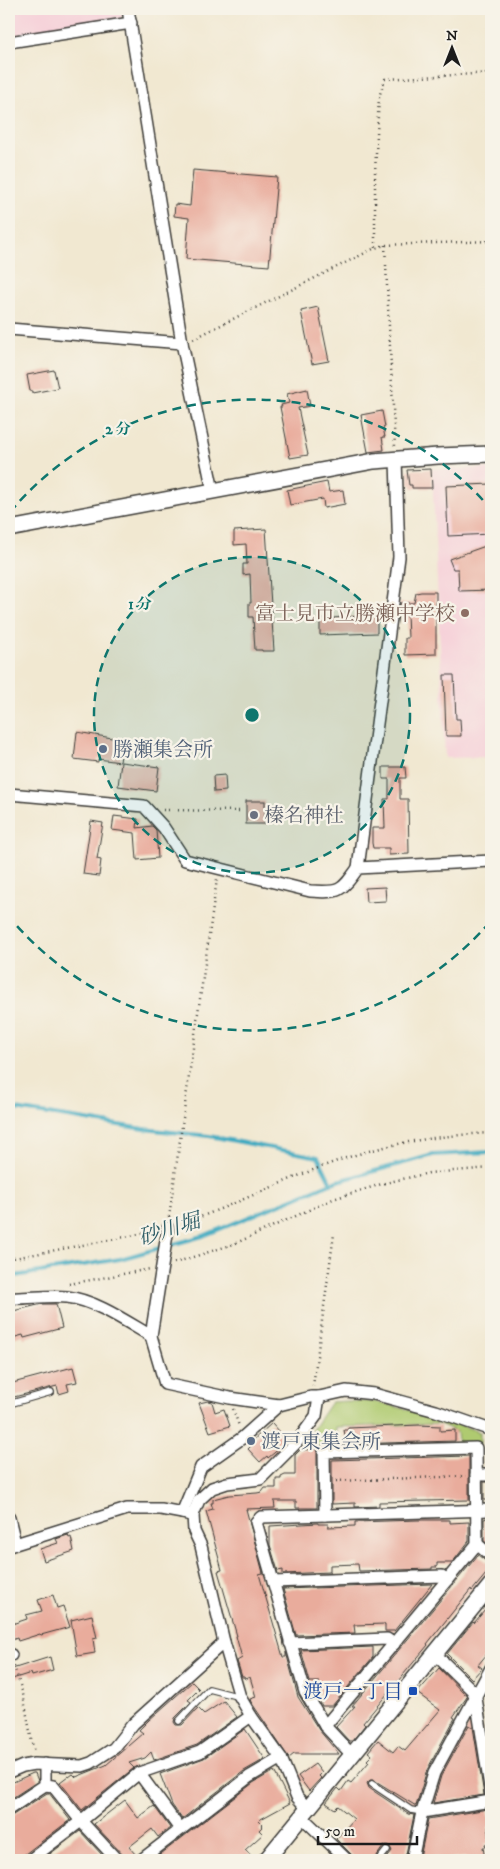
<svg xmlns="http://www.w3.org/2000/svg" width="500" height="1869" viewBox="0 0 500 1869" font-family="'IM FELL DW Pica','Noto Serif JP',serif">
  <rect width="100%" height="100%" fill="#f7f3e8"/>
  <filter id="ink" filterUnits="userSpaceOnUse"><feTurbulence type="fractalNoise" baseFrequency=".02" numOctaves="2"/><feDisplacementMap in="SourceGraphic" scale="10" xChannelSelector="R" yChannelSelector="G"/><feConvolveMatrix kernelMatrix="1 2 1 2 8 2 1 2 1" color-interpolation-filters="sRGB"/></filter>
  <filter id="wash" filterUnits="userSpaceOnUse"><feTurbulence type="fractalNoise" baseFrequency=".0096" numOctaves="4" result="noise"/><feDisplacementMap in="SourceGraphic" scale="20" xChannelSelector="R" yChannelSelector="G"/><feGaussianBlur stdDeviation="1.12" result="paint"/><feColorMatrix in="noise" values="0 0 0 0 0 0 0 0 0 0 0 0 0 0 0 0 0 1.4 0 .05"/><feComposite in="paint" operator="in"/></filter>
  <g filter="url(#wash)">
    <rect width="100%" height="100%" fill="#f1e8d1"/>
    <g fill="#f6cfd8">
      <polygon points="9,9 122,9 123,15 121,19 9,36"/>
      <polygon points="491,468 491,757 445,758 432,469"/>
    </g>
    <polygon fill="#afca70" stroke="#667346" points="347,1401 378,1402 446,1420 480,1432 480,1444 458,1444 457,1432 440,1424 336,1427 335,1447 301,1446 331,1402"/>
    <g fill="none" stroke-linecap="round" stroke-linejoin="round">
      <g stroke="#42abc1" stroke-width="4">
        <polyline points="9,1108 144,1129 209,1136 318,1157 331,1183"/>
        <polyline points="9,1277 120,1259 203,1236 331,1183 433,1155 491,1152"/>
      </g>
    </g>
    <g id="blocks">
      <g fill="#e9ac9c">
        <polygon points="193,170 277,177 269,266 186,259 189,218 174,216 175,204 190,206"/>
        <polygon points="318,307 329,361 312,364 301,311"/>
        <polygon points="54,370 58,388 32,393 32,391 30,391 27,375"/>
        <polygon points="307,389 310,406 298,408 308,455 290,458 280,407 282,407 281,405 289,403 287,394"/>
        <polygon points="382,411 385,427 383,428 385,437 382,437 384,450 368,452 361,415"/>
        <polygon points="431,469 432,488 412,488 412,485 409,485 407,470"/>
        <polygon points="327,482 329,492 343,490 345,504 324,508 323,499 290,505 287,490"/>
        <polygon points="491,484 491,534 448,536 446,486"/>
        <polygon points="266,529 274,651 262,651 262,650 255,650 253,617 249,617 249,603 251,603 250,574 243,575 243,564 247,564 246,544 234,545 234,531"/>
        <polygon points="491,544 491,590 459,591 458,569 453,569 449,559"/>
        <polygon points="421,592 436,592 436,654 405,655 405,638 408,638 407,614 400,615 400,603 414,603 416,593"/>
        <polygon points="377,615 377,633 320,635 320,619"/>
        <polygon points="444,675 454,675 456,719 460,719 461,736 446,736"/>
        <polygon points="77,732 118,739 117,746 122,747 120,762 98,759 98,762 74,759"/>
        <polygon points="121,762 159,767 156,791 118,786"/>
        <polygon points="383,767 405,767 406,778 400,778 400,799 408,799 409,854 389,855 389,848 373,848 372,843 372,828 385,828 384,799 389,799 389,779 383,779"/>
        <polygon points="225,775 226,791 214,792 213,776"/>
        <rect x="246" y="801" width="19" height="23"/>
        <polygon points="114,816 138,819 137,828 152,826 156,830 158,858 137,860 135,833 112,830"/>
        <polygon points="91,821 103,823 97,859 101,860 99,876 83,874"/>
        <polygon points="385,887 386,901 366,902 365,888"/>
        <polygon points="42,1304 56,1304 62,1328 24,1338 23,1335 12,1338 9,1324 9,1312"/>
        <polygon points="73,1367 77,1382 67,1384 69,1391 59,1394 57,1386 10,1398 9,1384"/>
        <polygon points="208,1401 212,1402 215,1412 224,1409 230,1426 210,1432 199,1403"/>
        <polygon points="272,1423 288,1441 268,1458 267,1456 260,1462 248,1449 252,1445 250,1443"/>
        <polygon points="419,1425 440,1426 440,1431 455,1430 455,1441 349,1444 349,1440 346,1440 344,1430 348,1430 348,1428"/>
        <polygon points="317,1449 317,1508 296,1508 296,1501 274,1501 275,1508 246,1509 263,1573 259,1574 283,1657 286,1657 286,1652 298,1697 319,1730 339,1754 294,1754 289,1758 251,1702 250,1699 256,1697 250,1677 245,1679 244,1677 242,1677 237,1661 242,1658 236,1636 237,1636 218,1571 222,1570 206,1511 213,1509 211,1503 213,1503 213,1499 229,1495 257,1493 262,1492 265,1488 276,1488 276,1479 281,1479 281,1477 285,1475 295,1475 295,1455 300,1450"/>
        <polygon points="469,1456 469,1500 379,1502 379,1506 355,1507 355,1503 332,1504 332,1460"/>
        <rect x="484" y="1482" width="7" height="18"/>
        <polygon points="491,1517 491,1546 484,1541 484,1519"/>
        <polygon points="418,1520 450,1520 450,1523 469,1522 469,1541 452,1563 437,1563 437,1567 432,1567 432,1569 359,1571 358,1564 330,1565 330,1572 283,1574 283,1570 278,1571 270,1545 270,1526 318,1523 318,1524 328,1524 328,1527 355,1526 355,1522"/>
        <polygon points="68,1535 69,1538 71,1537 74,1551 44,1561 40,1549 58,1543 56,1539"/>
        <polygon points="478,1555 487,1562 491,1563 491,1568 472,1591 471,1589 427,1644 428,1645 363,1723 365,1725 352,1741 349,1741 336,1727 355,1706 352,1706"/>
        <polygon points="432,1584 394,1631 385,1631 385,1624 354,1625 355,1633 296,1635 283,1589"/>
        <polygon points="53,1595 57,1608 63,1606 70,1627 41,1635 40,1634 18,1641 17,1638 12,1640 9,1631 13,1628 12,1624 27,1619 26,1615 42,1611 38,1600"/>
        <polygon points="491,1603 491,1649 478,1665 482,1668 472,1679 447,1654 473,1622 474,1623"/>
        <polygon points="92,1615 97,1638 93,1639 95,1653 77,1656 71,1620"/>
        <polygon points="373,1647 373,1657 332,1706 322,1706 320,1702 319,1682 310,1682 301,1650"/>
        <polygon points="50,1657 53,1670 32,1676 31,1673 9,1680 9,1670"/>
        <polygon points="439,1668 467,1697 453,1717 455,1718 427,1770 416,1806 374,1780 370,1780 367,1783 369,1788 408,1814 414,1815 405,1859 385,1860 392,1851 390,1847 387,1845 383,1847 374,1860 354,1860 352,1855 336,1839 354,1819 338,1806 335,1809 326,1803 338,1788 341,1791 348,1781 351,1783 369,1762 367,1760 372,1755 368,1752 378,1740 393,1752 398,1746 405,1751 440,1710 417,1693"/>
        <polygon points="192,1682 199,1689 188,1700 191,1702 175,1718 174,1722 176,1725 182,1725 198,1708 204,1714 224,1701 237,1717 197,1745 154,1760 151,1752 145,1758 129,1763 134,1768 82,1810 60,1782 68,1776 69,1777 73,1774 76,1777 106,1765 143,1733 139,1730 149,1720"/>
        <polygon points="469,1725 473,1727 484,1795 433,1803 441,1776"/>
        <polygon points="245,1729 265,1759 244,1771 182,1819 172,1805 160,1774 204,1758"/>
        <polygon points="315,1764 322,1773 319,1776 321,1778 309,1791 298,1776"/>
        <polygon points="274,1771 290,1803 259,1820 263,1824 261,1826 262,1827 259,1830 263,1834 245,1850 256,1860 153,1860 253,1783"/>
        <polygon points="33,1773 35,1773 38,1781 9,1800 9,1784"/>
        <polygon points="47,1793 49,1793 70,1820 25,1854 23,1860 9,1860 9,1816 13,1815"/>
        <polygon points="125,1800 138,1818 154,1806 170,1828 158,1837 152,1829 129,1847 136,1855 134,1860 124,1860 123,1855 94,1824"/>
        <polygon points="488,1809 491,1826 488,1827 490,1843 485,1844 486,1847 483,1847 485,1860 468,1860 467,1857 441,1860 439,1860 438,1856 420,1858 428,1819"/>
        <polygon points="80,1831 103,1856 98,1860 42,1860"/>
      </g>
    </g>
  </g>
  <g filter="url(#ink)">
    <use href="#blocks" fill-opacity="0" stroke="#3c3b37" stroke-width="1"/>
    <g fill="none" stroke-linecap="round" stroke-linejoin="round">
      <defs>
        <g id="service">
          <polyline points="9,1404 51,1392"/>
          <polyline points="179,1721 209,1689 240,1697"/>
          <polyline points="372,1784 411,1810 422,1812"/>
          <polyline points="379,1860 387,1850"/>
        </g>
        <g id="minor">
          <polyline points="128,9 182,343 213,491"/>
          <polyline points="9,42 131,23"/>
          <polyline points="9,329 182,343"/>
          <path d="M9,794L144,806L164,828L185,860L310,891C340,893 341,892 358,868L491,861"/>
          <polyline points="358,868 399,557 396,459"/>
          <polyline points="168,1228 151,1336 165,1384 230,1398 279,1405 311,1397 319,1397 346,1391 374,1394 436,1411 491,1430"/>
          <path d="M9,1298C28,1299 47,1295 67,1297C95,1300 127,1322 151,1336"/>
          <polyline points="476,1475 491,1475"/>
          <polyline points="182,1513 201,1467 242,1438 279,1405"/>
          <polyline points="325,1515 324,1452 476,1448 477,1544 325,1726"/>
          <polyline points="9,1518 15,1543"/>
          <polyline points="477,1544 491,1556"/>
          <polyline points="9,1546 127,1509 161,1509 193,1515"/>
          <polyline points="273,1582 442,1576 447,1580"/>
          <polyline points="290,1643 387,1639 394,1644"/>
          <polyline points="435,1654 472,1690 476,1698 491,1793"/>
          <polyline points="9,1656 11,1655"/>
          <polyline points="352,1755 325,1726 305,1692 256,1522 261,1517 491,1510"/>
          <polyline points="9,1772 23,1766 34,1764 82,1766 91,1763 114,1748 133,1724 224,1642"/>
          <polyline points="139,1773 180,1829"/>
          <polyline points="45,1785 53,1786 81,1821 139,1773 200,1752 251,1716"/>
          <polyline points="9,1809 45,1785 45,1764"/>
          <polyline points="308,1809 297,1797 281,1758 251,1716 240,1697 224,1642 201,1546 194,1531 193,1515 199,1500 212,1488 227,1483 260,1479 297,1442 316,1416 319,1397"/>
          <polyline points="422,1812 491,1801"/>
          <polyline points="302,1817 347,1860"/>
          <polyline points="30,1860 81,1821 117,1860"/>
          <polyline points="141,1860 249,1777 281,1758"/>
          <polyline points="412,1860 422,1812 434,1773 491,1668"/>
        </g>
        <g id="tertiary">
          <polyline points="9,529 374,461 438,456 491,454"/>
          <polyline points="266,1860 491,1585"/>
        </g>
      </defs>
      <use href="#service" stroke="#3c3b37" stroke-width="8"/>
      <use href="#minor" stroke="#3c3b37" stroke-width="14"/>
      <use href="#tertiary" stroke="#3c3b37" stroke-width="18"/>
      <g stroke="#3c3b37" stroke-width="2.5" stroke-dasharray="1 4" stroke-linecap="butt">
        <polyline points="385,245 395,447"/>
        <polyline points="375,248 375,172 379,97 385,79 491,73"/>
        <polyline points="193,339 375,248 385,245 491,241"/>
        <polyline points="163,810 241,811"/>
        <polyline points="169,1217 217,879"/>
        <path d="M178,1225C236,1205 291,1176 349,1157C395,1142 443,1135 491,1133"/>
        <polyline points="9,1259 156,1231"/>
        <polyline points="174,1263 234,1244 333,1199 385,1183 429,1173 491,1168"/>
        <polyline points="69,1284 150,1269"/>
        <polyline points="313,1386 334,1234"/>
        <polyline points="233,1409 239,1426"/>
        <polyline points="336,1481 466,1476"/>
        <polyline points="14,1666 23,1694 34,1753"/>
      </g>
      <use href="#service" stroke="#fff" stroke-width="5.5"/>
      <use href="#minor" stroke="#fff" stroke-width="11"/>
      <use href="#tertiary" stroke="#fff" stroke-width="15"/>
    </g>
  </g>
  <circle cx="252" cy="715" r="158" fill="#0f766e" fill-opacity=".12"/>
  <g fill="none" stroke="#0f766e" stroke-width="2.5" stroke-dasharray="9 6">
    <circle cx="252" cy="715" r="158"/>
    <path d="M490 922A316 316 0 0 1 10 918M10 512A316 316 0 0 1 490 508"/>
  </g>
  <circle fill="#8d6e63" stroke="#f7f3e8" stroke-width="2" cx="465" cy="613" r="5"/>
  <g fill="#5c6f8a" stroke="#f7f3e8" stroke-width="2">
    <circle cx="103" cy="749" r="5"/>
    <circle cx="251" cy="1441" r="5"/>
  </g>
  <circle fill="#6b7280" stroke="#f7f3e8" stroke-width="2" cx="254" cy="815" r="5"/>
  <rect fill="#1a4fb4" stroke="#f7f3e8" stroke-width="2" x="408" y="1686" width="10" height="10" rx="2.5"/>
  <g text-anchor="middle" stroke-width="4.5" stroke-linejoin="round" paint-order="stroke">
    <g font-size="20" fill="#785e54" stroke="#f7f3e8" text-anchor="end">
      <text x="455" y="620">富士見市立勝瀬中学校</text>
    </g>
    <g font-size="20" fill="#4e5e75" stroke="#f7f3e8" text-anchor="start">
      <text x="113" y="756">勝瀬集会所</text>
      <text x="261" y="1448">渡戸東集会所</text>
    </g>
    <g font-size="20" fill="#5b616d" stroke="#f7f3e8" text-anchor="start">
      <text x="264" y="822">榛名神社</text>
    </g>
    <g font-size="20" fill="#164399" stroke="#f7f3e8" text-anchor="end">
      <text x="403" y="1698">渡戸一丁目</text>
    </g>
    <g font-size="21" font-style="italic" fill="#2d5c66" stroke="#f7f3e8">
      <text transform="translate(169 1229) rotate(-17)" y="7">砂川堀</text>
    </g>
  </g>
  <circle cx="252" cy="715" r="8" fill="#0f766e" stroke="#f7f3e8" stroke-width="2.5"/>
  <g font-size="15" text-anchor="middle" font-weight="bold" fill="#0f766e" stroke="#f7f3e8" stroke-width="4.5" stroke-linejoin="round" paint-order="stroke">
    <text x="118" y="434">2 分</text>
    <text x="140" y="609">1 分</text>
  </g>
  <rect width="500" height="1869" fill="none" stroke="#f7f3e8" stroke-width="30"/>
  <g transform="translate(452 48)" stroke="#f7f3e8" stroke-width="4" paint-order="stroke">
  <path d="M0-4L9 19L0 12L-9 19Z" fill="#1c1c1c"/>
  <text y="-8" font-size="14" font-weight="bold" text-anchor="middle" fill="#1c1c1c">N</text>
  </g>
  <path d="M318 1836v8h99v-8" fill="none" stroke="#1c1c1c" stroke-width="2.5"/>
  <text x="325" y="1836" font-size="15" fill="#1c1c1c" stroke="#f7f3e8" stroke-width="4" paint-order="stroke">50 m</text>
</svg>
